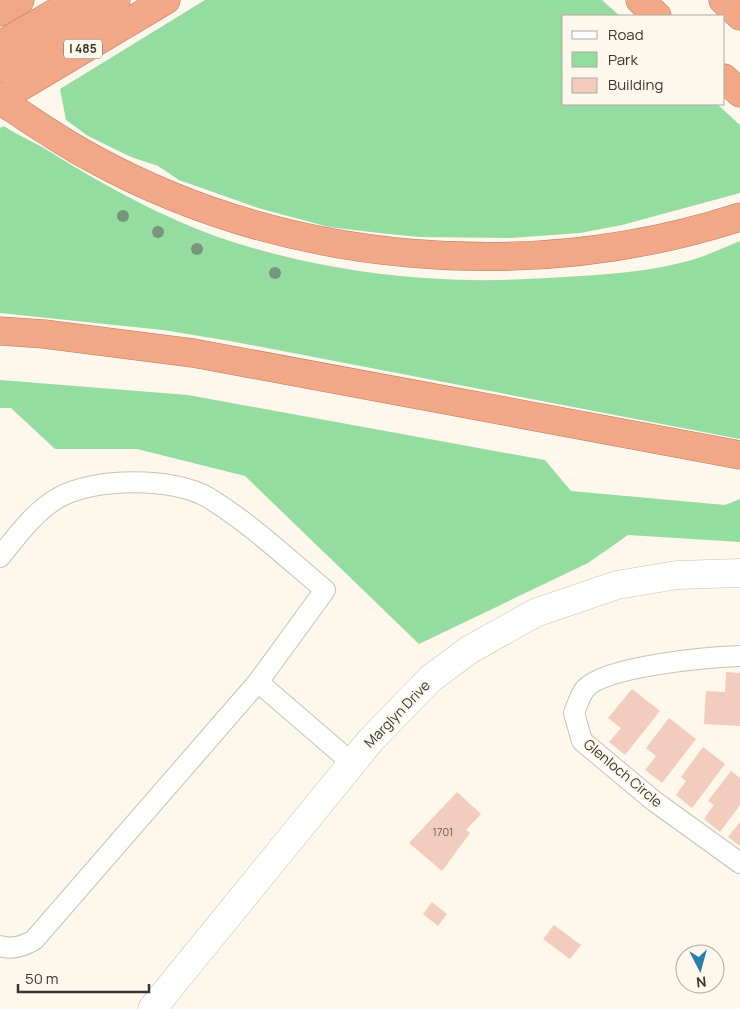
<svg xmlns="http://www.w3.org/2000/svg" width="740" height="1009" viewBox="0 0 740 1009" font-family="Manrope,sans-serif">
  <rect width="100%" height="100%" fill="#fdf7ec"/>
  <g fill="#95dca1">
    <polygon points="205,0 602,0 620,16 564,16 564,104 717,104 740,125 740,193 622,225 580,233 511,238 419,237 379,233 329,227 258,208 179,180 158,166 131,157 88,136 66,120 60,89"/>
    <path d="M4,126C18,136 31,140 47,150C108,188 177,226 246,246C344,275 445,285 546,278C598,275 655,273 704,256C716,251 728,246 740,241V439L230,341L163,330L0,313V128Z"/>
    <polygon points="0,380 188,395 545,460 571,491 725,505 740,499 740,542 628,535 588,563 419,644 245,476 137,449 55,449 11,408 0,408"/>
  </g>
  <g fill="#f2cdbd">
    <polygon points="726,672 740,673 740,726 704,724 706,691 725,692"/>
    <polygon points="632,689 660,711 625,755 609,742 621,728 608,718"/>
    <polygon points="669,718 696,739 662,783 645,770 656,756 646,748"/>
    <polygon points="703,747 725,764 692,808 676,795 686,781 681,777"/>
    <polygon points="731,771 740,778 740,805 720,832 704,819 714,805 708,801"/>
    <polygon points="457,792 481,814 466,830 470,833 442,871 409,843"/>
    <polygon points="740,822 740,846 728,837"/>
    <polygon points="432,902 447,914 438,926 423,914"/>
    <polygon points="554,925 581,945 570,959 543,939"/>
  </g>
  <g fill="none" stroke-linecap="round" stroke-linejoin="round">
    <defs>
      <g id="street">
        <path d="M0,557C17,536 35,511 58,498C93,477 175,477 209,498C251,524 288,559 325,590L258,682L34,940C24,946 12,950 0,946"/>
        <path d="M740,656C709,657 605,666 585,689C580,695 577,706 574,713L582,741L654,801L740,863"/>
        <polyline points="258,682 352,763"/>
      </g>
      <polyline id="secondary" points="152,1009 371,740 430,679 469,650 535,613 617,585 677,575 740,573"/>
      <g id="highway">
        <polyline points="640,0 657,16"/>
        <polyline points="723,0 740,16"/>
        <polyline points="0,12 20,0"/>
        <polyline points="0,45 77,0"/>
        <polyline points="0,68 116,0"/>
        <polyline points="724,78 740,93"/>
        <polyline points="0,99 166,0"/>
        <path d="M0,100C30,120 60,141 92,158C287,265 529,285 740,217"/>
        <polyline points="0,331 44,334 193,353 740,455"/>
      </g>
    </defs>
    <use href="#street" stroke="#c7c2b6" stroke-width="22"/>
    <use href="#secondary" stroke="#c7c2b6" stroke-width="29"/>
    <use href="#highway" stroke="#b17f69" stroke-width="29"/>
    <use href="#street" stroke="#fff" stroke-width="20"/>
    <use href="#secondary" stroke="#fff" stroke-width="28"/>
    <use href="#highway" stroke="#f2a786" stroke-width="28"/>
  </g>
  <g fill="#78967b">
    <circle cx="123" cy="216" r="6"/>
    <circle cx="158" cy="232" r="6"/>
    <circle cx="197" cy="249" r="6"/>
    <circle cx="275" cy="273" r="6"/>
  </g>
  <g text-anchor="middle" stroke-width="4.5" stroke-linejoin="round" paint-order="stroke">
    <g font-size="11" fill="#675c55">
      <text x="443" y="836">1701</text>
    </g>
    <rect fill="#fdf7ec" stroke="#74706a" stroke-width="1" x="64" y="39.5" width="38" height="19" rx="4"/>
    <g font-size="12" font-weight="bold" fill="#393632">
      <text x="83" y="53">I 485</text>
    </g>
    <g font-size="14" fill="#393632" stroke="#fdf7ec">
      <text transform="translate(397 714) rotate(-46)" y="5">Marglyn Drive</text>
      <text transform="translate(623 773) rotate(40)" y="5">Glenloch Circle</text>
    </g>
  </g>
  <rect x="562" y="15" width="162" height="90" fill="#fdf7ec" stroke="#afaaa2"/>
  <rect x="572" y="31" width="25" height="8" fill="#ffffff" stroke="#afaaa2"/>
  <text x="608" y="40" font-size="15" fill="#393632">Road</text>
  <rect x="572" y="52" width="25" height="15" fill="#95dca1" stroke="#afaaa2"/>
  <text x="608" y="65" font-size="15" fill="#393632">Park</text>
  <rect x="572" y="78" width="25" height="15" fill="#f2cdbd" stroke="#afaaa2"/>
  <text x="608" y="90" font-size="15" fill="#393632">Building</text>
  <g transform="translate(700 969) rotate(174)"><circle r="24" fill="#fdf7ec" stroke="#afaaa2"/>
  <path d="M0-4L9 19L0 12L-9 19Z" fill="#2680ae"/>
  <text y="-8" font-size="14" font-weight="bold" text-anchor="middle" fill="#393632">N</text>
  </g>
  <path d="M18 984v8h131v-8" fill="none" stroke="#393632" stroke-width="2.5"/>
  <text x="25" y="984" font-size="15" fill="#393632" stroke="#fdf7ec" stroke-width="4" paint-order="stroke">50 m</text>
</svg>
